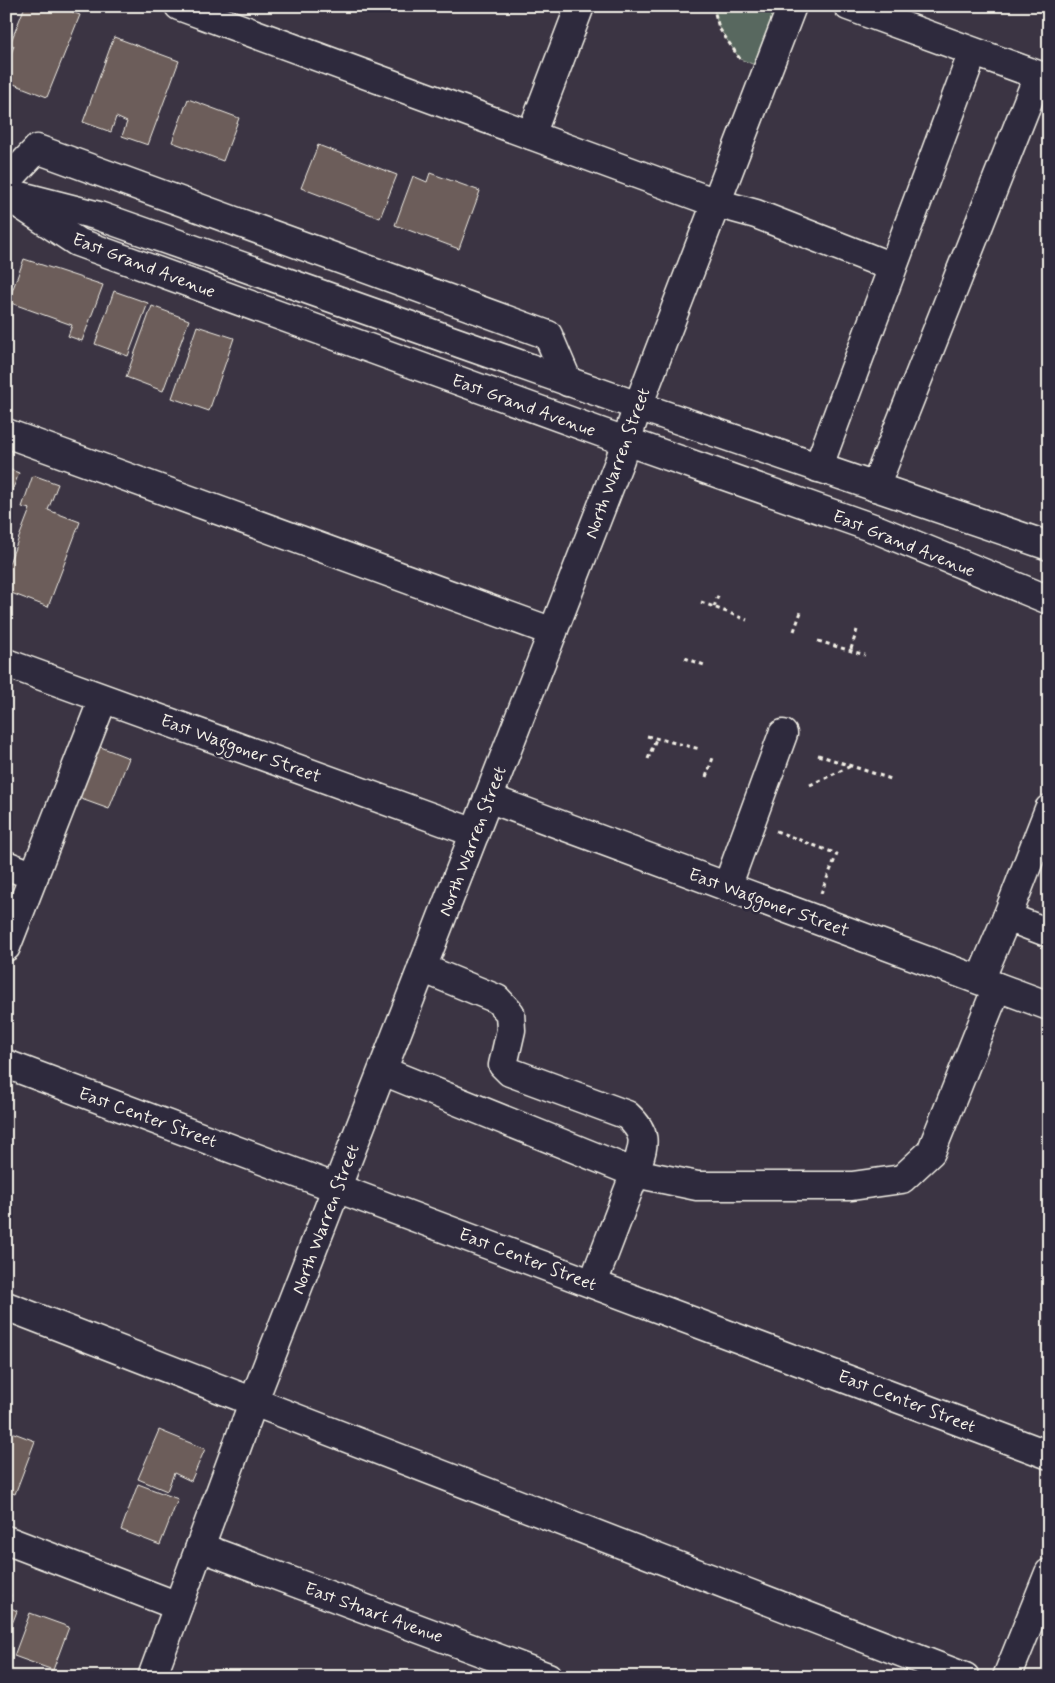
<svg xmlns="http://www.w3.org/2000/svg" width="1055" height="1683" viewBox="0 0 1055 1683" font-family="Mynerve,sans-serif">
  <rect width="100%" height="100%" fill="#3b3443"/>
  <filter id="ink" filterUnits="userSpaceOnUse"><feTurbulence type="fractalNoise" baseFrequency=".02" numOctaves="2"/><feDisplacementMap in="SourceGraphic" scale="10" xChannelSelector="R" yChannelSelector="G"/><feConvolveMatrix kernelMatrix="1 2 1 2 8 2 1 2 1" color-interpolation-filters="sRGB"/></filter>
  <g filter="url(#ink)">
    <polygon fill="#58675e" stroke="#a6aca3" points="713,6 782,6 760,67 740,59 719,28"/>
    <g fill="#6c5d5a" stroke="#f4f1e8">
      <polygon points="25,6 58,6 80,15 47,97 6,81 6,66 14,46 10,44"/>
      <polygon points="114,37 179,61 148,145 122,136 127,122 116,117 111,132 83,122"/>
      <polygon points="188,99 239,118 223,161 172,142"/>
      <polygon points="318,145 397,175 380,218 301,188"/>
      <polygon points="430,173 480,191 459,249 395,225 413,176 427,182"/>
      <polygon points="24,259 103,285 82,341 68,336 72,325 8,302"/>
      <polygon points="114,291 148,303 128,356 95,344"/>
      <polygon points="152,306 189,320 163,391 126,377"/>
      <polygon points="197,326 234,338 209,411 172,398"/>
      <polygon points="6,468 19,473 6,506"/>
      <polygon points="33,475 58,484 48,510 80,522 48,607 6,591 6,571 30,509 22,507"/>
      <polygon points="93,744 129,758 109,809 73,796"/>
      <polygon points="6,1430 35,1441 15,1494 6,1491"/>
      <polygon points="159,1430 205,1449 191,1481 174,1473 167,1491 138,1479"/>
      <polygon points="138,1484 178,1499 160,1545 121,1530"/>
      <polygon points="6,1593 11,1595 7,1606 17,1611 6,1640"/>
      <polygon points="30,1613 69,1627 53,1670 14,1656"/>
    </g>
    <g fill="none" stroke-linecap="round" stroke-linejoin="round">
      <defs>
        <g id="minor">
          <polyline points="179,6 716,203 756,214 892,267"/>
          <polyline points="848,6 1049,79"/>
          <polyline points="531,135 580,6"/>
          <polyline points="6,182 37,149 548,335 568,382"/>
          <polyline points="6,195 77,242 600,432 876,529 1049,600"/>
          <polyline points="21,196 99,216 638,406 1049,546"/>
          <polyline points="6,433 553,632"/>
          <polyline points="818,468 973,52"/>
          <polyline points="875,487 1038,76"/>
          <polyline points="6,663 475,833"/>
          <polyline points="488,798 1049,1006"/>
          <polyline points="6,865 34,876"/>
          <polyline points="727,887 783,734"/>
          <polyline points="1007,917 1049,809"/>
          <polyline points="6,947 103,699"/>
          <path d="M422,968L497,999L510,1013L511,1030L503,1065L510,1072L627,1115C650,1136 643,1145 635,1173L697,1186H852L902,1179L931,1152L997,987"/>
          <polyline points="980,980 1007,917 1049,933"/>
          <polyline points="6,1064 1049,1455"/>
          <polyline points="383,1071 635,1173 593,1283"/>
          <polyline points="6,1306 965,1677"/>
          <polyline points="6,1540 178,1606"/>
          <polyline points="200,1547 548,1677"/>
          <polyline points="152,1677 254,1400 619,462 638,406 792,6"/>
        </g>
        <polyline id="major" points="1007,1677 1049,1573"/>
      </defs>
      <use href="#minor" stroke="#f4f1e8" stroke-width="31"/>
      <use href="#major" stroke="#f4f1e8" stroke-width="31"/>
      <g stroke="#f4f1e8" stroke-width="3" stroke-dasharray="4 4" stroke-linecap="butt">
        <polyline points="713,6 719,28 740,59"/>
        <polyline points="701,602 747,620"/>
        <polyline points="714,607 719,593"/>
        <polyline points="794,631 801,612"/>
        <polyline points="818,641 865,655"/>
        <polyline points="851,649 857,630"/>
        <polyline points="685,658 704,665"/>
        <polyline points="647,736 700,749"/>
        <polyline points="818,755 894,780"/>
        <polyline points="648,759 656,739"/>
        <polyline points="706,777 714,755"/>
        <polyline points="810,785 851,766"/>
        <polyline points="776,831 837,854 821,893"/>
      </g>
      <use href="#minor" stroke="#2f2a3d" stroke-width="28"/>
      <use href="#major" stroke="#2f2a3d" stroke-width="28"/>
    </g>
  </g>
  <g text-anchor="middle" stroke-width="5" stroke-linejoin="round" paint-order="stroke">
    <g font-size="18" fill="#f4f1e8" stroke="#2f2a3d">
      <text transform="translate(144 265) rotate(21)" y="6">East Grand Avenue</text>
      <text transform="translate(524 405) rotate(20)" y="6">East Grand Avenue</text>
      <text transform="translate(617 463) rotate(-70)" y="6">North Warren Street</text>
      <text transform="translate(904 543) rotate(22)" y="6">East Grand Avenue</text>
      <text transform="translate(241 748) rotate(20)" y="6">East Waggoner Street</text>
      <text transform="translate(472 841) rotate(-69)" y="6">North Warren Street</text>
      <text transform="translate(769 902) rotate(20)" y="6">East Waggoner Street</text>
      <text transform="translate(148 1117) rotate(20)" y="6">East Center Street</text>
      <text transform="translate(325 1219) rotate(-69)" y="6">North Warren Street</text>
      <text transform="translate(528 1259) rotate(21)" y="6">East Center Street</text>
      <text transform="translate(907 1401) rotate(21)" y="6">East Center Street</text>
      <text transform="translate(374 1612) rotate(20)" y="6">East Stuart Avenue</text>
    </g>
  </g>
  <rect width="1055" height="1683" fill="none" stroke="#2f2a3d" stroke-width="25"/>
  <rect x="12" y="12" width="1030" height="1658" fill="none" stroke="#f4f1e8" stroke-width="2" filter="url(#ink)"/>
</svg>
